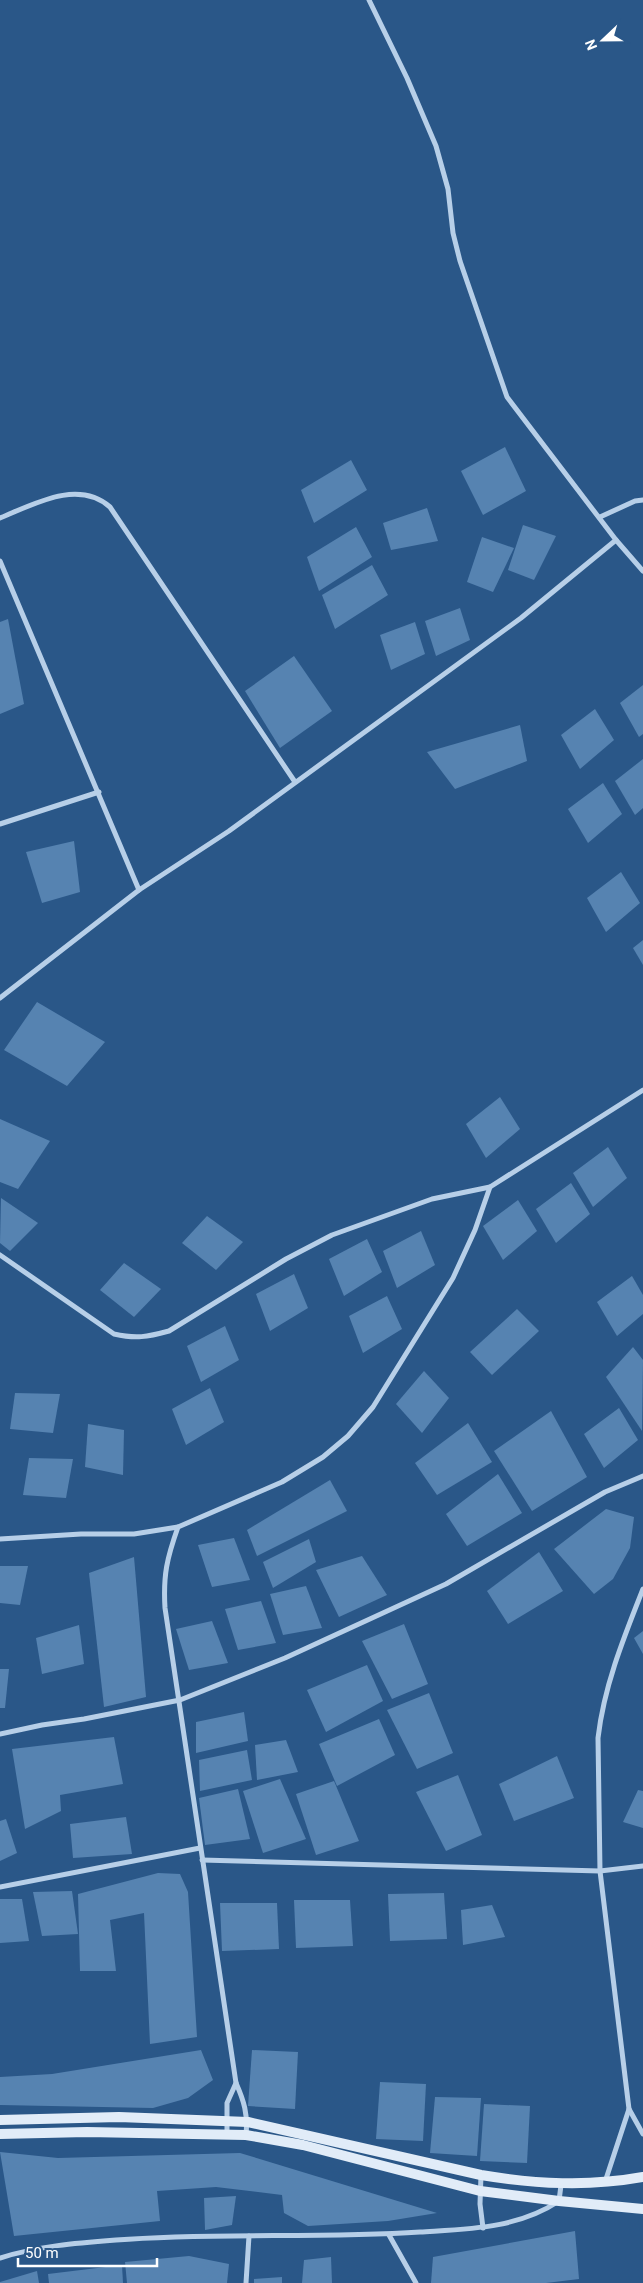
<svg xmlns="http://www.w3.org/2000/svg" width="643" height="2283" viewBox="0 0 643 2283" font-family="Roboto,sans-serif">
  <rect width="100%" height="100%" fill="#2a5788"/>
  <g fill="#5683b1">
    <polygon points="505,447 526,491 483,515 461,471"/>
    <polygon points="351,460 367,490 314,523 301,490"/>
    <polygon points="427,508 438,541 391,550 383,523"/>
    <polygon points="523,525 556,536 534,580 508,570"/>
    <polygon points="356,527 372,557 319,591 307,557"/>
    <polygon points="482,537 514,548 493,592 467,582"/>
    <polygon points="372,565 388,595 335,629 322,595"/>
    <polygon points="460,608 470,640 436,656 425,621"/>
    <polygon points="8,619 24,704 0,714 0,622"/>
    <polygon points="415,622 425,654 391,670 380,635"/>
    <polygon points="294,656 332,711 280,748 245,691"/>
    <polygon points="643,685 643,734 639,737 620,703"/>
    <polygon points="595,709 614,740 580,769 561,735"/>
    <polygon points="520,725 527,761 455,789 427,752"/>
    <polygon points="643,759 643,808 635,815 615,781"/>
    <polygon points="603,783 622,814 588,843 568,809"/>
    <polygon points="74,841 80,892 42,903 26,852"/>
    <polygon points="621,872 640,903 606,932 587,898"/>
    <polygon points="643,940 643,965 633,948"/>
    <polygon points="37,1002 105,1042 67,1086 4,1050"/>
    <polygon points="500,1097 520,1129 486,1158 466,1124"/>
    <polygon points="0,1119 50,1141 18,1189 0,1182"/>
    <polygon points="608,1147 627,1178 593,1207 573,1173"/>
    <polygon points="571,1183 590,1214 556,1243 536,1209"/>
    <polygon points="1,1198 38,1223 10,1251 0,1243"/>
    <polygon points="518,1200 537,1231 503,1260 483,1226"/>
    <polygon points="207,1216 243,1242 216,1270 182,1243"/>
    <polygon points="421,1231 435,1265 397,1288 383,1251"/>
    <polygon points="367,1239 382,1272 344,1296 329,1259"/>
    <polygon points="124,1263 161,1289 134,1317 100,1290"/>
    <polygon points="294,1274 308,1308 270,1331 256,1294"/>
    <polygon points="632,1276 643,1295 643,1314 617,1336 597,1302"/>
    <polygon points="387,1296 402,1329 363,1353 349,1316"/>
    <polygon points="517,1309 539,1331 492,1375 470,1352"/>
    <polygon points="225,1326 239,1360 201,1382 187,1346"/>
    <polygon points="633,1347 643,1360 642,1431 606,1377"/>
    <polygon points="424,1371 449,1398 422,1433 396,1404"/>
    <polygon points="210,1388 224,1422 186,1445 172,1409"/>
    <polygon points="15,1393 60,1394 53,1433 10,1429"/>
    <polygon points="619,1408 638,1440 604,1468 584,1434"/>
    <polygon points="551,1411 587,1477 532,1511 494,1451"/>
    <polygon points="468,1423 492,1462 437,1495 415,1463"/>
    <polygon points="88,1424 124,1430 123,1475 85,1467"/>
    <polygon points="29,1458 73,1459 66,1498 23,1495"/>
    <polygon points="498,1474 522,1513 467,1546 446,1514"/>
    <polygon points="330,1480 347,1511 257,1556 247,1530"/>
    <polygon points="606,1509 634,1517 630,1548 613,1579 594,1594 554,1549"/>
    <polygon points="234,1538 250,1580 212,1587 198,1545"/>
    <polygon points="309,1539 316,1562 273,1588 263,1562"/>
    <polygon points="539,1552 563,1591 508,1624 487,1591"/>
    <polygon points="362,1556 387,1595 339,1617 316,1570"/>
    <polygon points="134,1557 146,1697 104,1707 89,1573"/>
    <polygon points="0,1566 28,1566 20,1605 0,1603"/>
    <polygon points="306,1586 322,1628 283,1635 270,1594"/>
    <polygon points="261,1601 276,1643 238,1650 225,1609"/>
    <polygon points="212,1621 228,1663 189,1670 176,1629"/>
    <polygon points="404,1624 428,1684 392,1699 362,1641"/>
    <polygon points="79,1625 84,1664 42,1674 36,1638"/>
    <polygon points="643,1631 643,1654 634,1638"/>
    <polygon points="367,1665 383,1701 326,1732 307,1690"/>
    <polygon points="0,1669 9,1669 5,1708 0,1708"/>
    <polygon points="429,1693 453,1753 417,1769 387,1710"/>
    <polygon points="244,1712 248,1741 196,1753 196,1722"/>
    <polygon points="379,1719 395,1755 337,1786 319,1744"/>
    <polygon points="114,1737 123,1784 60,1795 61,1811 25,1829 12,1749"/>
    <polygon points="286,1740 298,1772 257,1780 255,1745"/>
    <polygon points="247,1750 252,1780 200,1791 199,1760"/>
    <polygon points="557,1756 574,1798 514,1821 499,1784"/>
    <polygon points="458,1775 482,1835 446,1851 416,1792"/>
    <polygon points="280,1779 306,1839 263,1853 243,1791"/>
    <polygon points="334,1781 359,1841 316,1855 296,1794"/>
    <polygon points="238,1789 250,1839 205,1845 199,1798"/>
    <polygon points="638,1790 643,1791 643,1828 623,1822"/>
    <polygon points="126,1817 132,1854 73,1858 70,1824"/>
    <polygon points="6,1819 17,1853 0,1861 0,1821"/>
    <polygon points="158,1873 180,1874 188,1892 197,2037 150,2044 144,1913 110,1920 116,1971 80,1971 78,1894"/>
    <polygon points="72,1891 78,1934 42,1936 33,1892"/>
    <polygon points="444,1893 447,1939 390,1941 388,1894"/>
    <polygon points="0,1899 22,1899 29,1941 0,1943"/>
    <polygon points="294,1900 350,1900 353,1946 296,1948"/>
    <polygon points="220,1903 277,1903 279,1949 222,1951"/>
    <polygon points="492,1905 505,1937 463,1945 461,1910"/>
    <polygon points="201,2050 213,2080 188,2098 153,2108 0,2105 0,2077 52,2074"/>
    <polygon points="252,2050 298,2052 295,2109 248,2106"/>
    <polygon points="380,2082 426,2084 423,2141 376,2139"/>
    <polygon points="435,2097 481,2098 477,2156 430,2153"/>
    <polygon points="484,2104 530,2106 527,2163 480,2161"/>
    <polygon points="0,2152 58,2158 240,2153 437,2213 388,2221 308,2226 284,2213 282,2195 216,2187 157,2191 160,2221 14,2236"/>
    <polygon points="236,2196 232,2225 205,2230 204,2198"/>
    <polygon points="575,2231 579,2279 546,2283 431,2283 433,2257"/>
    <polygon points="189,2256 229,2264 227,2283 127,2283 125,2262"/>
    <polygon points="331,2257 332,2283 302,2283 304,2260"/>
    <polygon points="122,2265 123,2283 49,2283 48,2274"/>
    <polygon points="37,2271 39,2283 0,2283 0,2282"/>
    <polygon points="282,2277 282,2283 254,2283 254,2279"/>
  </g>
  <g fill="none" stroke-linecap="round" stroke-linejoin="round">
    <g stroke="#b7cfe8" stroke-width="5">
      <polyline points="369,0 407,78 436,146 448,189 453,233 460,261 507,397 616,540"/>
      <polyline points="600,517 635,501 643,500"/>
      <path d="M0,518C34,504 78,479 110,507L295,782"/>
      <polyline points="0,561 139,890"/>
      <polyline points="0,824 99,792"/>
      <polyline points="0,998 139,890 229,831 521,618 616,540 643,571"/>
      <path d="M0,1255L114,1334C136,1339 147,1337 169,1331L286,1259L332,1235L432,1199L490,1187"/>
      <polyline points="0,1539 81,1534 134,1534 178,1527"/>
      <path d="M643,1589C624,1637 604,1686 598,1738L600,1871L629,2109L643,2134"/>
      <polyline points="0,1734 42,1725 84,1719 180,1700 285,1658 446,1584 605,1492 643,1476"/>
      <polyline points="202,1860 600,1871 643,1866"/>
      <polyline points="0,1887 200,1848"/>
      <polyline points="227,2133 227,2103 236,2083"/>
      <path d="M246,2135C248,2114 244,2101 236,2083L165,1608C163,1575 167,1558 178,1527L282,1482L323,1457L348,1436L373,1407L453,1278L475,1230L490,1187L643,1090"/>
      <polyline points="481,2175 480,2204 483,2228"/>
      <polyline points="605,2182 629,2109"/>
      <polyline points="389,2235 416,2283"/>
      <path d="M0,2258C38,2246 77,2243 116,2240C217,2232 319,2239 420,2232C467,2229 517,2229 559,2201L561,2185"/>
      <polyline points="246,2283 249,2236"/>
    </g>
    <g stroke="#e1ecf8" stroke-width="10">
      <path d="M0,2120L119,2117L248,2122L481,2175C536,2184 588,2187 643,2177"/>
      <polyline points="0,2134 87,2132 246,2135 303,2145 480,2191 559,2201 643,2209"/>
    </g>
  </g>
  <g transform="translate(603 40) rotate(248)" stroke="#2a5788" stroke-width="4" paint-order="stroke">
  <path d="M0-4L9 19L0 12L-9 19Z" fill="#ffffff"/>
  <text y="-8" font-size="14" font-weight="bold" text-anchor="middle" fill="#ffffff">N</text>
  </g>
  <path d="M18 2258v8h139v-8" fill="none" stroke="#ffffff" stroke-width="2.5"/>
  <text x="25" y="2258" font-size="15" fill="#ffffff" stroke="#2a5788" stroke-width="4" paint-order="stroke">50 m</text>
</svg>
